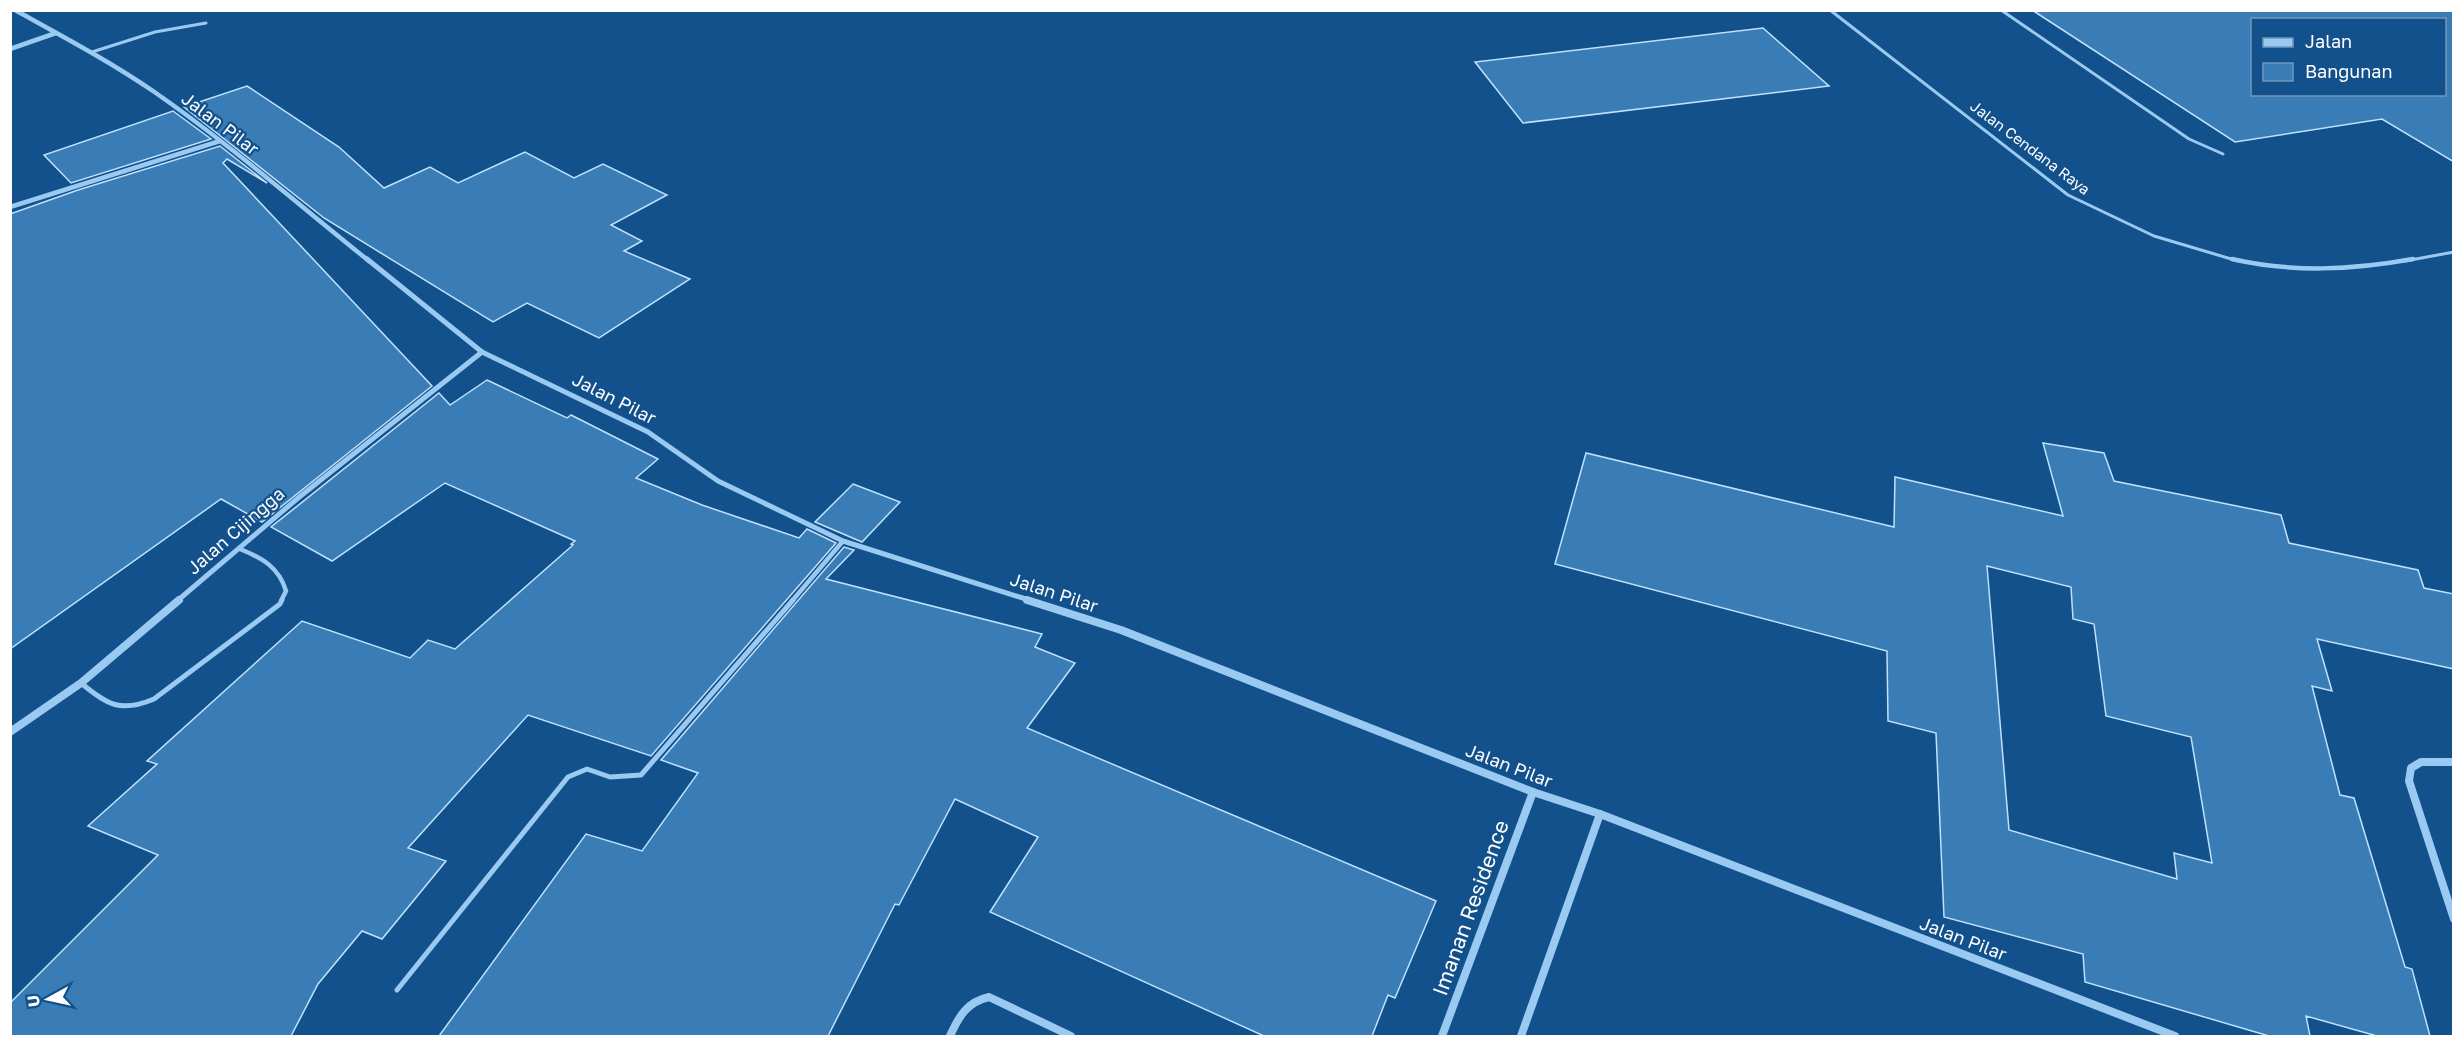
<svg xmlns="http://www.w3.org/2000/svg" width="2464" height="1047" viewBox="0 0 2464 1047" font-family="'Golos Text',sans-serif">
  <rect width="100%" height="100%" fill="#12518c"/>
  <g fill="#3a7cb5" stroke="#c0e1fc" stroke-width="1.5" fill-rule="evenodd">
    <path d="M2032,10H2454V162L2382,119L2235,142ZM2253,20H2445V94H2253Z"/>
    <polygon points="1763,28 1829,86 1523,123 1475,62"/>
    <polygon points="247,86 339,147 384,188 430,167 458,183 525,152 574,178 603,164 667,195 611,225 642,241 624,251 690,279 599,338 527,303 493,322 324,218 184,107"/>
    <polygon points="173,111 211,139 71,183 44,155"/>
    <polygon points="220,146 267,183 227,159 223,163 432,386 262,522 221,499 10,649 10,214 78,190"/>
    <polygon points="487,380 567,418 571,415 658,459 636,478 702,505 799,538 807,529 836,543 651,756 528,715 408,848 446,861 382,939 362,931 318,984 291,1036 10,1036 10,1003 158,855 88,826 157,764 147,761 302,621 410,658 428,640 455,649 573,545 571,544 575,541 445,483 332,561 271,527 439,393 450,405"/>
    <path d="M2043,443L2104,453L2114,481L2281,515L2289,543L2418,570L2424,588L2454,594V669L2317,639L2332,691L2312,686L2340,795L2354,798L2405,967L2412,969L2430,1036H2377L2306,1016L2310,1036H2269L2085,982L2083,954L1944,917L1936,733L1888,721L1887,651L1555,564L1586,453L1894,527L1895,477L2063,516ZM1987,566L2071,587L2073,619L2094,624L2106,716L2191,737L2212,863L2174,853L2177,879L2009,830Z"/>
    <polygon points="853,484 900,502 862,542 815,522"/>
    <polygon points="844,547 854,550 826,579 1042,634 1035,647 1075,663 1027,728 1436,901 1395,998 1388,995 1372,1036 1264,1036 990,912 1038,837 955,799 899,905 895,904 828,1036 439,1036 586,834 642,851 698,773 661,760"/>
  </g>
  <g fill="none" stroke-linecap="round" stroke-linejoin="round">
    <g stroke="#9ac9f1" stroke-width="3">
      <polyline points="1830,10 2068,195 2154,236 2238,261"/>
      <polyline points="2001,10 2189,139 2223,154"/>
      <polyline points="92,52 155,32 206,23"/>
      <polyline points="2405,261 2454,252"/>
    </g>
    <g stroke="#9ac9f1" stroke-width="4.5">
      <path d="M2232,259C2293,273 2352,270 2413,259"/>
      <path d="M240,549C262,558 279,567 286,591L281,601"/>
      <polyline points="792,601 843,541"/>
    </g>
    <g stroke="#9ac9f1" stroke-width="5">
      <path d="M81,683C107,705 121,713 154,699L280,604L282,600"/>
      <polyline points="397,990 568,777 587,769 610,777 641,775 793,600"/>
    </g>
    <g stroke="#9ac9f1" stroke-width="4.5">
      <path d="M15,10C62,36 109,61 153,91C228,143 298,204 369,261"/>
      <polyline points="10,49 56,33"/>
      <polyline points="10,207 220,141"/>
    </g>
    <g stroke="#9ac9f1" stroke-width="5">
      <polyline points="367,259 482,352 648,432 718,481 843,541 1032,601"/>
      <polyline points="177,601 298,498 482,352"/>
    </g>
    <g stroke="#9ac9f1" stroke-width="8">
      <polyline points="1027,600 1121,630 1533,792 1600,814 2175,1036"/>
      <polyline points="10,732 81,683 179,600"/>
      <polyline points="2454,762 2421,762 2411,768 2409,781 2454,919"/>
      <path d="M950,1036C959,1016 967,1002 989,997L1071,1036"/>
      <polyline points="1442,1036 1533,792"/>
      <polyline points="1521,1036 1600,814"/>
    </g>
  </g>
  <g text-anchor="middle" stroke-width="4.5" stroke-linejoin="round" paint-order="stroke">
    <g font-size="15" fill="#fff" stroke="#12518c">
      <text transform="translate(2030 148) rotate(37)" y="5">Jalan Cendana Raya</text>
    </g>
    <g font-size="18" fill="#fff" stroke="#12518c">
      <text transform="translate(220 124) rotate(37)" y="6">Jalan Pilar</text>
      <text transform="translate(614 399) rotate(27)" y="6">Jalan Pilar</text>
      <text transform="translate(236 531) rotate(-41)" y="6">Jalan Cijingga</text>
      <text transform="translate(1054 593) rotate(18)" y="6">Jalan Pilar</text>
      <text transform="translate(1509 766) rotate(21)" y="6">Jalan Pilar</text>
      <text transform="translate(1963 939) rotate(21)" y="6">Jalan Pilar</text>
    </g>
    <g font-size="21" fill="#fff" stroke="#12518c">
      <text transform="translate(1471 908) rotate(-70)" y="7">Imanan Residence</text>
    </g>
  </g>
  <rect width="2464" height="1047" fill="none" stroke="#ffffff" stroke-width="24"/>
  <rect x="2251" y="18" width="195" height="78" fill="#12518c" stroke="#7197ba" stroke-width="1.5"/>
  <rect x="2263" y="38" width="30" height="9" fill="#9ac9f1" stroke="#7197ba" stroke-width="1.5"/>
  <text x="2305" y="48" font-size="18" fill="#ffffff">Jalan</text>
  <rect x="2263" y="63" width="30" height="18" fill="#3a7cb5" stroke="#7197ba" stroke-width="1.5"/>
  <text x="2305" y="78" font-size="18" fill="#ffffff">Bangunan</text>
  <g transform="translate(48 999) rotate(262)" stroke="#12518c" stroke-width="4.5" paint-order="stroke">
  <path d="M0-4.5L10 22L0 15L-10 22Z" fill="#ffffff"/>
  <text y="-9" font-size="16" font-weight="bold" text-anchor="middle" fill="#ffffff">U</text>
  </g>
</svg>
